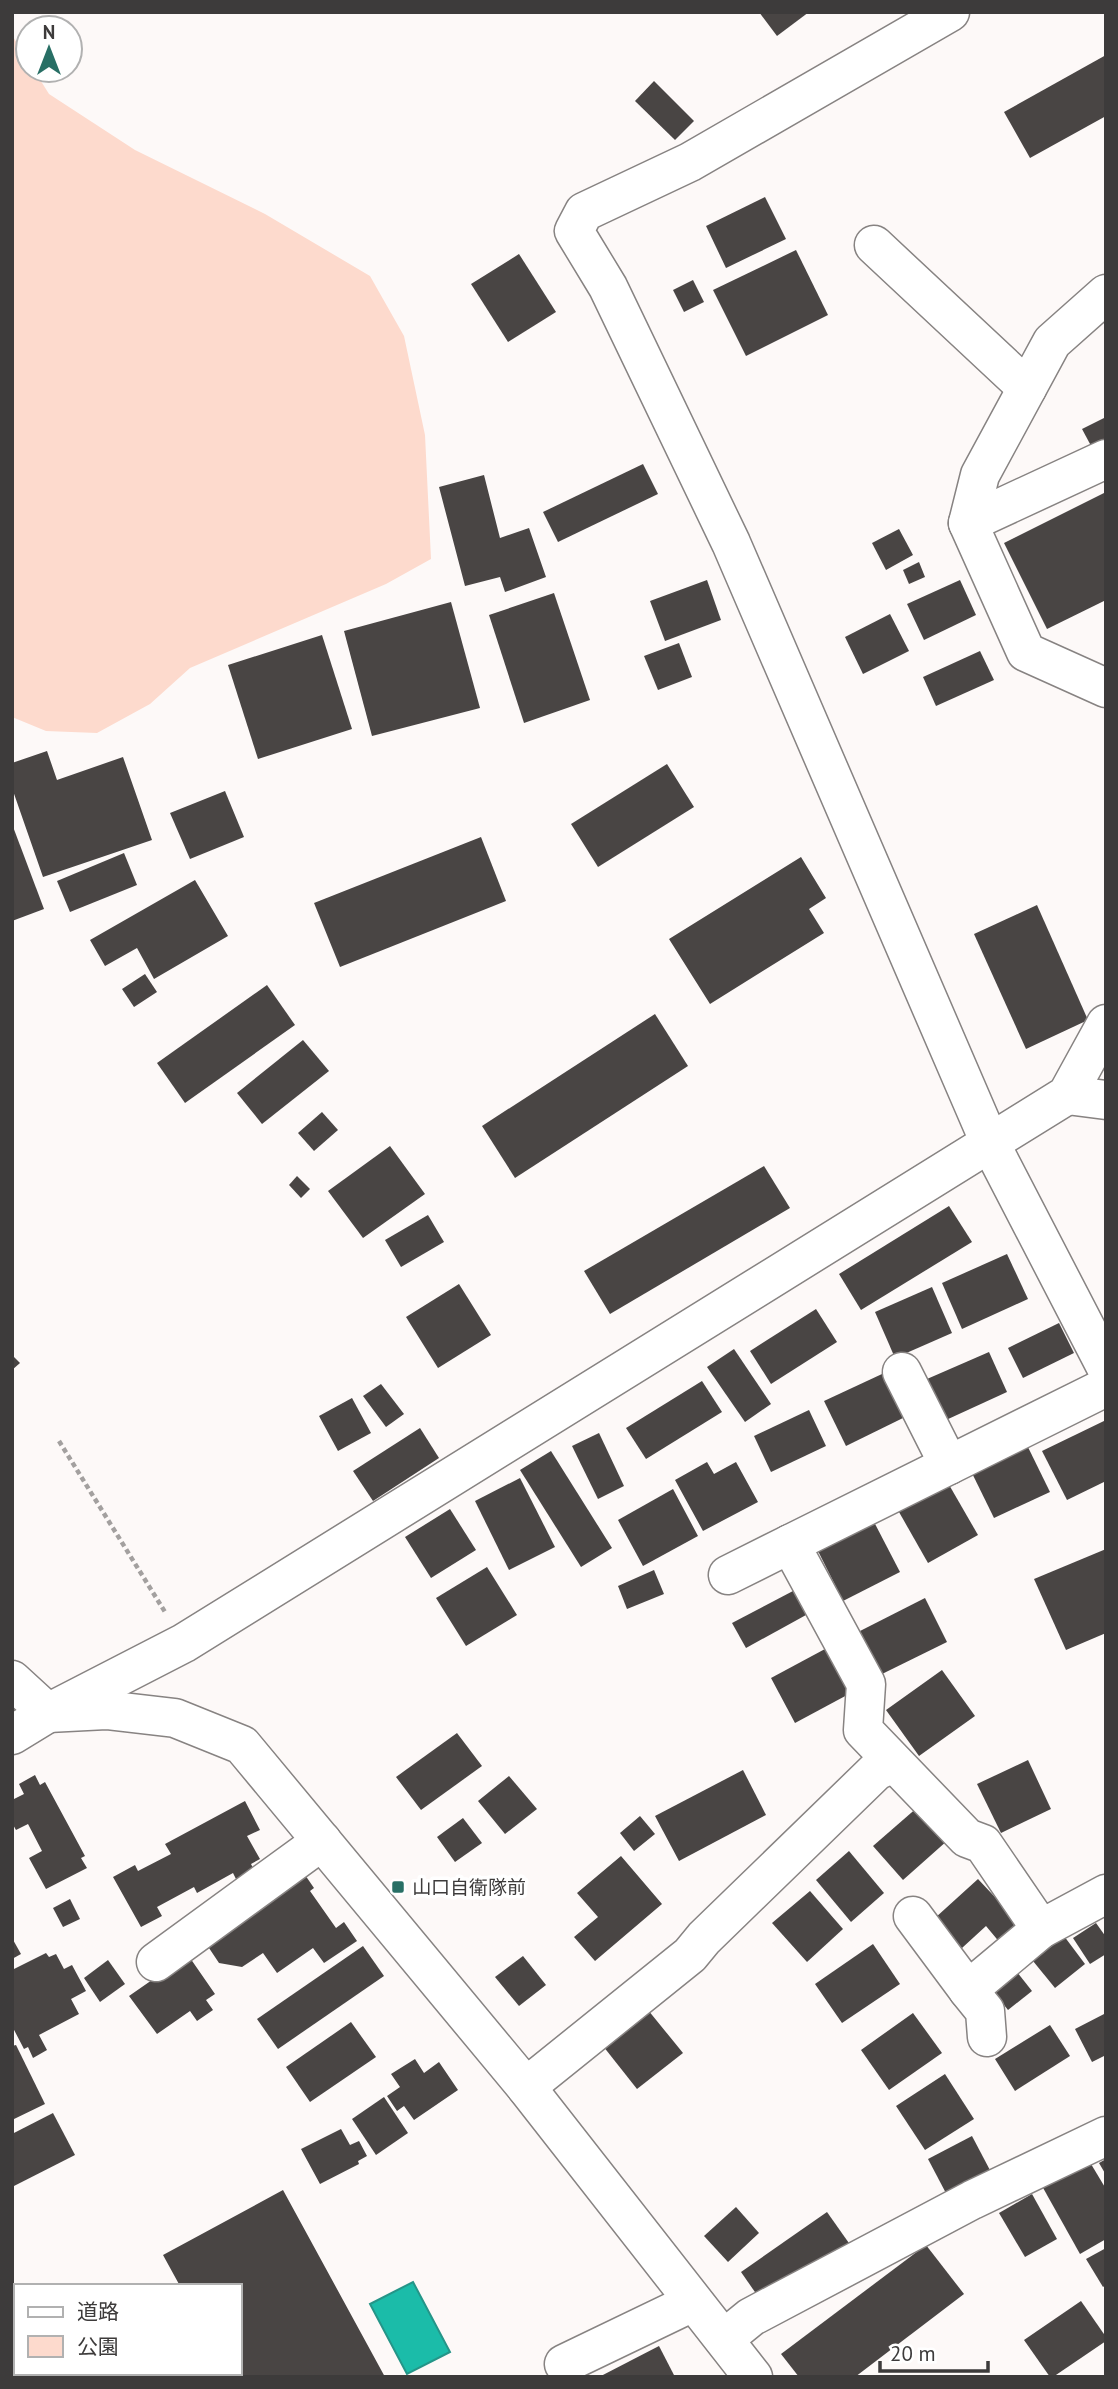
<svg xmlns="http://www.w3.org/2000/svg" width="1118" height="2389" viewBox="0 0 1118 2389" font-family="'PT Sans','Noto Sans JP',sans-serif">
  <rect width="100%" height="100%" fill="#fdf9f8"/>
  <polygon fill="#fddacd" points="12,35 28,61 28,70 34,70 49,94 135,150 265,214 370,276 404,336 425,435 431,559 386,584 190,668 150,704 97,733 46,731 12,717"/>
  <polygon fill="#1bbca9" stroke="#259588" stroke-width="2" points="413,2282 450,2352 407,2374 370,2304"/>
  <g fill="#494544">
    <polygon points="759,12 809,12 777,36"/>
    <polygon points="1106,55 1106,116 1030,158 1004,112"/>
    <polygon points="654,81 694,121 675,140 635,101"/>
    <polygon points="765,197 786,239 726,268 706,226"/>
    <polygon points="796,250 828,315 746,356 713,290"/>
    <polygon points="519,254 556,312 508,342 471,284"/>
    <polygon points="693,280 704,302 684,312 673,290"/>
    <polygon points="1106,417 1106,452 1097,457 1082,429"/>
    <polygon points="643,464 658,494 558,542 543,512"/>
    <polygon points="484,475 500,538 529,528 546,577 505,592 500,577 465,586 439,487"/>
    <polygon points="1106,492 1106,600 1047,629 1004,543"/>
    <polygon points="899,529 913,555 886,570 872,543"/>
    <polygon points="919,562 925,577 909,584 903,570"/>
    <polygon points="707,580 721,620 665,641 650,601"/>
    <polygon points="960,580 976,615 924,640 907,604"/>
    <polygon points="554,593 590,700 524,723 489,615"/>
    <polygon points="451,602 480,708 372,736 344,631"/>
    <polygon points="890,614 909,651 863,674 845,637"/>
    <polygon points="322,635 352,729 258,759 228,665"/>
    <polygon points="679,643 692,677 658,690 644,656"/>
    <polygon points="980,651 994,680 936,706 923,677"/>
    <polygon points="47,751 57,780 123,757 152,840 43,877 12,788 12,763"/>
    <polygon points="667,764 694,807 598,867 571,824"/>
    <polygon points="225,791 244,837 190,859 170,813"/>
    <polygon points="12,824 44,909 12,921"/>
    <polygon points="481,837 506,901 340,967 314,903"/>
    <polygon points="124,853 137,885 70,912 57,881"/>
    <polygon points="801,857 826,898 809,909 824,933 710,1004 669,939"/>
    <polygon points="195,880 228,936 154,979 137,948 105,966 90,940"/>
    <polygon points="1037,905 1088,1020 1026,1049 974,934"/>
    <polygon points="145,974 157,992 134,1007 122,989"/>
    <polygon points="267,985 295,1025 185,1103 157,1063"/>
    <polygon points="655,1014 688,1066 515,1178 482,1126"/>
    <polygon points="303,1040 329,1071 262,1124 237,1093"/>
    <polygon points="322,1112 338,1130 314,1151 298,1133"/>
    <polygon points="390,1146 425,1194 363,1238 328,1191"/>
    <polygon points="764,1166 790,1208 610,1314 584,1271"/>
    <polygon points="297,1176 310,1189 301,1198 289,1185"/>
    <polygon points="949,1206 972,1242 861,1310 839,1274"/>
    <polygon points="428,1215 444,1242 401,1267 385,1240"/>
    <polygon points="1007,1254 1028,1299 962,1329 942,1283"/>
    <polygon points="459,1284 491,1335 438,1368 406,1317"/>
    <polygon points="932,1287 952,1333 895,1358 875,1312"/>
    <polygon points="816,1309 837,1342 771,1384 750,1351"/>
    <polygon points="1059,1323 1074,1353 1023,1378 1008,1348"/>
    <polygon points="734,1349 771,1404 745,1422 707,1367"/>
    <polygon points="989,1352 1007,1392 946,1420 927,1379"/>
    <polygon points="12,1355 20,1363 12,1370"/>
    <polygon points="882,1374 903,1418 846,1446 824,1401"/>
    <polygon points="702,1381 722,1412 646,1459 626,1428"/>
    <polygon points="381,1384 404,1414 386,1427 363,1396"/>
    <polygon points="352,1398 371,1433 338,1451 319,1416"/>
    <polygon points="809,1410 826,1446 771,1472 754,1436"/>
    <polygon points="1106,1420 1106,1481 1067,1500 1042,1451"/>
    <polygon points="420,1428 439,1458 373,1501 353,1471"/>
    <polygon points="599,1433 624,1486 598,1499 572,1446"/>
    <polygon points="1024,1439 1050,1492 994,1518 968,1465"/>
    <polygon points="551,1451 612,1548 581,1567 520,1470"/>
    <polygon points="707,1462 714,1474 736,1462 758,1502 703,1531 675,1480"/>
    <polygon points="520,1478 555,1547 509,1570 475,1501"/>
    <polygon points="948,1483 978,1535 928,1563 899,1512"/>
    <polygon points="673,1489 698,1536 643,1566 618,1520"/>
    <polygon points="450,1509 476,1550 431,1578 405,1537"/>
    <polygon points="873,1520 900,1572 843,1601 817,1549"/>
    <polygon points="1106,1549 1106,1633 1066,1650 1034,1579"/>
    <polygon points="487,1567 517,1615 466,1646 436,1598"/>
    <polygon points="654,1570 664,1594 627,1609 618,1586"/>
    <polygon points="793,1591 806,1615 746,1648 732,1623"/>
    <polygon points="925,1598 947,1642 882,1674 860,1631"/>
    <polygon points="825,1649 849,1694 795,1723 771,1678"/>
    <polygon points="942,1670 975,1716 919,1756 886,1710"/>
    <polygon points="457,1733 482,1766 421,1810 396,1777"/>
    <polygon points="1028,1760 1051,1809 1001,1833 977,1784"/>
    <polygon points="743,1770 766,1815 679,1861 655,1816"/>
    <polygon points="35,1775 40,1785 45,1782 85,1856 81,1858 87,1868 46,1889 29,1858 42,1851 28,1824 16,1830 12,1823 12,1800 24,1794 19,1784"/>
    <polygon points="509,1776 537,1809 505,1834 478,1801"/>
    <polygon points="245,1801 260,1830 247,1836 260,1859 251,1864 257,1876 239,1885 233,1873 197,1893 194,1887 157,1907 162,1916 141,1927 113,1877 135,1865 138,1871 171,1854 165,1844"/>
    <polygon points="919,1806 948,1840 903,1880 873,1846"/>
    <polygon points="640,1816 655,1834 634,1851 620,1833"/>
    <polygon points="463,1818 482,1843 455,1862 437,1837"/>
    <polygon points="849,1851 884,1893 851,1922 816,1880"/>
    <polygon points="621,1856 662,1904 595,1961 574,1937 598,1917 577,1893"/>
    <polygon points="303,1872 314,1888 310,1891 336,1928 344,1922 357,1941 324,1963 313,1948 277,1973 263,1953 242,1967 219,1963 207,1945"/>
    <polygon points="978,1879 1021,1925 1001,1944 986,1926 962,1948 935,1918"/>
    <polygon points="810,1891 843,1929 807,1962 772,1923"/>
    <polygon points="70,1899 80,1919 63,1927 53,1908"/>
    <polygon points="1096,1923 1106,1937 1106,1954 1090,1964 1073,1938"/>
    <polygon points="1064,1936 1085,1964 1055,1988 1033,1961"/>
    <polygon points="12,1938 21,1954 12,1959"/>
    <polygon points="873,1944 900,1984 842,2023 815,1984"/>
    <polygon points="363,1946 384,1976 278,2049 257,2019"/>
    <polygon points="46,1953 49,1957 56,1954 64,1969 72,1965 86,1991 71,1999 79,2014 39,2035 47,2050 33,2058 28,2047 24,2049 12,2026 12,1970"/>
    <polygon points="188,1955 215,1994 206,2000 213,2010 197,2021 190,2011 157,2034 129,1996"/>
    <polygon points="523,1956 546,1985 519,2006 495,1977"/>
    <polygon points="108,1960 125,1984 100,2002 84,1978"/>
    <polygon points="1013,1967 1032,1991 1008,2010 990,1987"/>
    <polygon points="648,2010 683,2053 637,2089 603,2046"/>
    <polygon points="913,2013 942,2053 889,2090 861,2050"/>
    <polygon points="1106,2013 1106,2055 1092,2062 1075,2029"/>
    <polygon points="351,2022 376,2057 310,2102 286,2067"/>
    <polygon points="1050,2025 1070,2056 1015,2091 995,2059"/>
    <polygon points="16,2045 45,2104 12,2120 12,2046"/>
    <polygon points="415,2059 424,2073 439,2062 458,2090 414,2120 404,2106 397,2111 387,2096 400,2087 391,2074"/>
    <polygon points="945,2074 974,2119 925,2150 896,2106"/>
    <polygon points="384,2097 408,2133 376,2155 352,2119"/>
    <polygon points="53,2113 75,2155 12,2187 12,2134"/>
    <polygon points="341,2129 350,2145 359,2141 367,2156 358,2161 359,2164 320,2184 301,2149"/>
    <polygon points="972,2136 992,2174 948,2197 928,2159"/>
    <polygon points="1088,2159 1106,2189 1106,2239 1080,2254 1042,2186"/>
    <polygon points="1106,2159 1106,2175 1099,2163"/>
    <polygon points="283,2190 385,2377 230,2377 228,2373 240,2373 240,2286 180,2286 163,2255"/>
    <polygon points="1032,2194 1057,2239 1025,2257 999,2213"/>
    <polygon points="736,2207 759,2233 728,2262 704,2236"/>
    <polygon points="827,2212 851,2246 764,2305 741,2272"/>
    <polygon points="926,2245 964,2294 855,2377 799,2377 781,2354"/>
    <polygon points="1106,2248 1106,2285 1103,2287 1086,2259"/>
    <polygon points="1081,2301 1106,2337 1106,2341 1053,2377 1050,2377 1024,2340"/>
    <polygon points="659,2346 675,2377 599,2377"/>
  </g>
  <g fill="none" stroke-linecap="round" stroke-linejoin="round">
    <defs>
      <g id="minor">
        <polyline points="950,12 690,162 584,212 574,231 608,287 731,543 990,1143 1106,1367"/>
        <polyline points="874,245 1027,388"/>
        <polyline points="1106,459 968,523 1026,652 1106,688"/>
        <polyline points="968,523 980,475 1052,342 1106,294"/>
        <polyline points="1067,1095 1106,1100"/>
        <polyline points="902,1372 949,1465"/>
        <polyline points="728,1575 790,1544"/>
        <polyline points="12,1680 48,1713 106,1710 175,1718 242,1745 526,2087 753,2377"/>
        <polyline points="12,1735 48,1713 184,1643 1067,1095 1106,1024"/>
        <polyline points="913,1916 968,1990 1041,1929 1106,1894"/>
        <polyline points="1041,1929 983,1844 967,1838 863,1730 866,1684 790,1544 1106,1387"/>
        <polyline points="156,1962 322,1841"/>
        <polyline points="968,1990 985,2011 987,2037"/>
        <polyline points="526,2087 690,1955 704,1938 876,1771 893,1763"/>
        <polyline points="724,2339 751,2317 972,2200 1106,2136"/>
        <polyline points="564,2364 693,2302"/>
      </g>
    </defs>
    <use href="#minor" stroke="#878382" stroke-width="41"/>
    <polyline stroke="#a3a09f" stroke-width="4.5" stroke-dasharray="5 3.5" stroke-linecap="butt" points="59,1441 165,1612"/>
    <use href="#minor" stroke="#fff" stroke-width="38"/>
  </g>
  <rect fill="#286f65" stroke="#fff" stroke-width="2.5" x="391" y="1880" width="14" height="14" rx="3.5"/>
  <g text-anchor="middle" stroke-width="7" stroke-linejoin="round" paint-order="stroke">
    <g font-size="19" fill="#3d3b3b" stroke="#fff" text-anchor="start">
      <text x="412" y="1894">山口自衛隊前</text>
    </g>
  </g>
  <rect width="1118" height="2389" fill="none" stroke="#3d3b3b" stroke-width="28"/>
  <rect x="14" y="2284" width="228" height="91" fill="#ffffff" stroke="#b1b1b1" stroke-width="2"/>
  <rect x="28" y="2307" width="35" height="10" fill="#ffffff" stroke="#b1b1b1" stroke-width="2"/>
  <text x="77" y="2319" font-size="21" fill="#3d3b3b">道路</text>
  <rect x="28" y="2336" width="35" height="21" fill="#fddacd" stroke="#b1b1b1" stroke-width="2"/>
  <text x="77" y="2354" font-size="21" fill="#3d3b3b">公園</text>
  <g transform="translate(49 49)"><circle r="33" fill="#ffffff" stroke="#b1b1b1" stroke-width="2"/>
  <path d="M0-5L12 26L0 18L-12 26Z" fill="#286f65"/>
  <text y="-10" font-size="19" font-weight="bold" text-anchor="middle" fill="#3d3b3b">N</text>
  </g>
  <path d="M880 2361v10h108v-10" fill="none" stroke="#3d3b3b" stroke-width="3.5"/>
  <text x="890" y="2361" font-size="21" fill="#3d3b3b" stroke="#ffffff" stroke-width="5" paint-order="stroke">20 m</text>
</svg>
